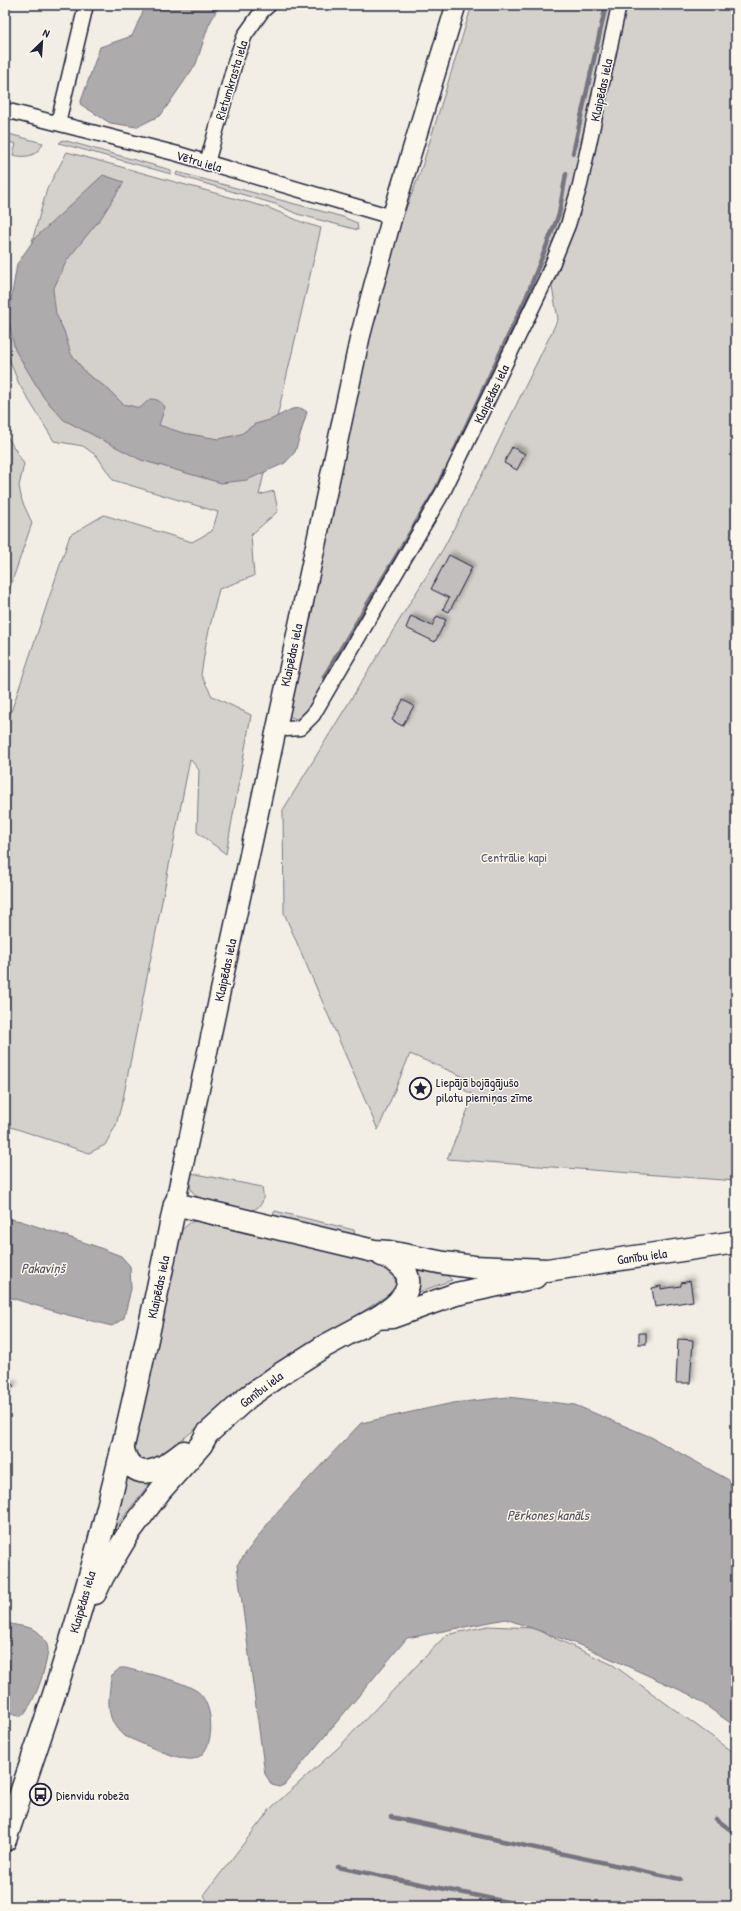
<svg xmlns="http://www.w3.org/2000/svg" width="741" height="1911" viewBox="0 0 741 1911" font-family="'Patrick Hand',sans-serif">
  <defs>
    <filter id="shadow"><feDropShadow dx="3.5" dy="-3.5" stdDeviation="2" flood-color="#0004"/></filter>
  </defs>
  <rect width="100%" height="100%" fill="#f2eee5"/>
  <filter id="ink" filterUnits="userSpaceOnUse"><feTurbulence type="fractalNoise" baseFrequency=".025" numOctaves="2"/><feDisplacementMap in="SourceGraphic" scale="8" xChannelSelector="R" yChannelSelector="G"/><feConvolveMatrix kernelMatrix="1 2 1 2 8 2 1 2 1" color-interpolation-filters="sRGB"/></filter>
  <g filter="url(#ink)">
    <g fill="#d4d1cc" stroke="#7b7a84">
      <polygon points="472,5 736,5 736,1181 447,1159 474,1095 464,1090 469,1079 410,1054 378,1130 284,913 283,810 443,549 487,465 558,319 547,261 532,301 464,443 306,714 300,720 288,716 287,708 333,514 374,310 400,224 420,173"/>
      <path d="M5,133L43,143C37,157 25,158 13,155L16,144L5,141Z"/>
      <polygon points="63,140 171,170 171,174 59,143"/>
      <polygon points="67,152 269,208 304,223 321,228 259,495 274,491 278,511 251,535 254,576 219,589 206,643 201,675 212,696 251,715 226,854 197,832 199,770 190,759 123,1099 116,1125 105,1145 89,1153 5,1125 5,730 70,535 104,515 192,542 212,531 218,512 113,480 97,456 83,446 54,441 19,384 7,354 9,322 47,189"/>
      <polygon points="177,172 343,217 357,223 358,230 297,214 275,204 176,175"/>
      <polygon points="5,433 24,464 19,486 22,501 32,523 5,602"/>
      <path d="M191,1173L262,1187C262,1190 264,1196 263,1199C262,1207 253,1211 246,1211C240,1212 231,1208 225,1207C206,1202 184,1198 191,1173Z"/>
      <polygon points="275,1211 354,1230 355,1235 353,1237 272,1216"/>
      <path d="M200,1220L373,1261C382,1271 400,1273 395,1290L364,1311L303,1348L160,1456L152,1461L141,1459L133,1448L179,1232L191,1222Z"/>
      <polygon points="412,1269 448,1276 452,1280 416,1293"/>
      <polygon points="128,1468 152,1480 115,1528 114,1528"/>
      <polygon points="488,1626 533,1628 613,1665 736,1754 736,1906 210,1906 204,1895 271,1808 338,1748 446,1635"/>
    </g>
    <g fill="#aeabad" stroke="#76747f">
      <polygon points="146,5 219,5 208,27 196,64 161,115 137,127 110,123 80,104 100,47 132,36"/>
      <path d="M103,175L124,182L101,218L67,260L53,290L56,314L64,331L71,354L87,374L107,388L123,404L140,408L150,399C157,399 161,401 165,407L159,425L183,433L219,439L241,434L255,424L270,420L292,409L301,408L307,412L295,452L285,463L247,480L221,483L141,460L64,420L44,398L15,350L8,318L17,264L35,238Z"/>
      <polygon points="5,1218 21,1221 95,1246 121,1256 130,1266 131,1289 124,1318 112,1326 60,1313 5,1296"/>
      <polygon points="508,1397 575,1405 651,1437 736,1484 736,1727 691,1695 585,1647 506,1619 407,1638 284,1785 279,1787 272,1785 265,1774 237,1565 275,1514 361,1423 453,1403"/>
      <path d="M5,1622C15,1626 28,1626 35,1630C41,1633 48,1643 48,1650C46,1669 35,1703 22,1716L5,1712Z"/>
      <path d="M120,1668H125C145,1673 180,1680 197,1691C215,1703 217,1755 193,1759C179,1761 139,1742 124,1736C104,1719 109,1700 111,1676Z"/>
    </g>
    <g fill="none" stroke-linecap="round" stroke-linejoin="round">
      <g stroke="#76747f" stroke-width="4.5">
        <polyline points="573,153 606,5"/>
        <polyline points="454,452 526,298 559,214 566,174"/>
        <polyline points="324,677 437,488 444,472"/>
        <polyline points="391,1817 680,1879"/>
        <polyline points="716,1819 736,1834"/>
        <polyline points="338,1867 527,1906"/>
      </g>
    </g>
    <g fill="#c2bebe" stroke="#22223b" filter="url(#shadow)">
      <polygon points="512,447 525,454 517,470 504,463"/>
      <polygon points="449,555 472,567 449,612 443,609 449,598 431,589"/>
      <polygon points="411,616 432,626 437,616 446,620 435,642 406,628"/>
      <polygon points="403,700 414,706 402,726 392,720"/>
      <polygon points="690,1281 693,1301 655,1307 652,1288 661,1286 661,1289 681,1286 681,1283"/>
      <rect x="639" y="1333" width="7" height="11"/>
      <polygon points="678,1339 693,1340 690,1383 676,1383"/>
      <polygon points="11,1383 14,1386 5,1395 5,1387"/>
    </g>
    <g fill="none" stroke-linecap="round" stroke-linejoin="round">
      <defs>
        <g id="street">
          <polyline points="5,110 178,154 392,217"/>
          <polyline points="58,123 86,5"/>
          <polyline points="207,163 236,59 245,35 262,11 269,5"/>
          <polyline points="276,724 287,729 300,728 313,715 443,492 547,277 568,225 580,185 619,5"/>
        </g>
        <polyline id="secondary" points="175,1204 360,337 392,217 456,5"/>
        <g id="highway">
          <path d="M380,1316C386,1312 394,1307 399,1301C418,1280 405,1263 382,1255"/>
          <path d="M122,1447C124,1452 125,1458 128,1462C144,1484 170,1463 184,1452"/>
          <polyline points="95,1593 103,1576 128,1534 160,1491 201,1445 207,1434 248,1397 279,1375 323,1347 377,1318 392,1317 456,1294 535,1277"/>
          <path d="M5,1840C38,1743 72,1646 98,1546C128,1433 152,1319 175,1204L374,1251L389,1252L444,1263L474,1267L547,1270L736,1242"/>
        </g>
      </defs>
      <use href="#street" stroke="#22223b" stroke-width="17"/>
      <use href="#secondary" stroke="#22223b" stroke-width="22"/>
      <use href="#highway" stroke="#22223b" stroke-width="25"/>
      <use href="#street" stroke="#fbf7ec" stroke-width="14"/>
      <use href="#secondary" stroke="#fbf7ec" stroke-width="19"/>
      <use href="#highway" stroke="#fbf7ec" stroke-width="22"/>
    </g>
  </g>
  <defs>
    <symbol id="sight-ring" viewBox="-11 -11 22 22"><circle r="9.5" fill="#fbf7ec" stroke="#22223b" stroke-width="1.5"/><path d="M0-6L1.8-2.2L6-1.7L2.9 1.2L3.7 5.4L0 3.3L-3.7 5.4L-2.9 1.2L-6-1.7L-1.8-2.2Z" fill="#22223b"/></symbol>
    <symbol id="bus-ring" viewBox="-11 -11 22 22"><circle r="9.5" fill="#fbf7ec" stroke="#22223b" stroke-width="1.5"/><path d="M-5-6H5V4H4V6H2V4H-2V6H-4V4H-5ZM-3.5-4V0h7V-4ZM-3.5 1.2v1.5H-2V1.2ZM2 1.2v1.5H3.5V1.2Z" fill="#22223b"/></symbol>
  </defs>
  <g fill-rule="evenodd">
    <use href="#sight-ring" x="408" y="1076" width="25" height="25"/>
    <use href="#bus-ring" x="28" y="1782" width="25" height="25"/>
  </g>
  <g text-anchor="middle" stroke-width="3" stroke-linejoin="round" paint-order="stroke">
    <g font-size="13" fill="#22223b" stroke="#fbf7ec">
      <text transform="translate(231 80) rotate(-73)" y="5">Rietumkrasta iela</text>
      <text transform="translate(601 90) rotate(-78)" y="5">Klaipēdas iela</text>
      <text transform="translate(199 161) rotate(16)" y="5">Vētru iela</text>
      <text transform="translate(491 394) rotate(-64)" y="5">Klaipēdas iela</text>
      <text transform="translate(291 655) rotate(-78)" y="5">Klaipēdas iela</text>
      <text transform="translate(225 970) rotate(-78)" y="5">Klaipēdas iela</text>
      <text transform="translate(642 1256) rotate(-8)" y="5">Ganību iela</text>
      <text transform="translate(158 1287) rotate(-78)" y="5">Klaipēdas iela</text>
      <text transform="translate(261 1389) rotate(-37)" y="5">Ganību iela</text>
      <text transform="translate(82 1602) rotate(-74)" y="5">Klaipēdas iela</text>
    </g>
    <g font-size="13" fill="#575766" stroke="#fbf7ec">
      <text x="514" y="862">Centrālie kapi</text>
    </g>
    <g font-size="13" fill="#22223b" stroke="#fbf7ec" text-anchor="start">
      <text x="436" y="1087">Liepājā bojāgājušo<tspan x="436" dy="15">pilotu piemiņas zīme</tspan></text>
      <text x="56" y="1800">Dienvidu robeža</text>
    </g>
    <g font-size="14" font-style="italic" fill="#535263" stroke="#fbf7ec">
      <text x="43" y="1273">Pakaviņš</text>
      <text x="548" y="1520">Pērkones kanāls</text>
    </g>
  </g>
  <rect width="741" height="1911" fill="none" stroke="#fbf7ec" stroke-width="20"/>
  <rect x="10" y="10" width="721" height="1891" fill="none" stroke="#22223b" stroke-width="1.5" filter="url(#ink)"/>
  <g transform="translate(42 42) rotate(25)" stroke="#fbf7ec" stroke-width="3" paint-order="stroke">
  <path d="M0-3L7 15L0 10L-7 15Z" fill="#22223b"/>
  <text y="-6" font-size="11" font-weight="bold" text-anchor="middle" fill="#22223b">N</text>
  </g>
</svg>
